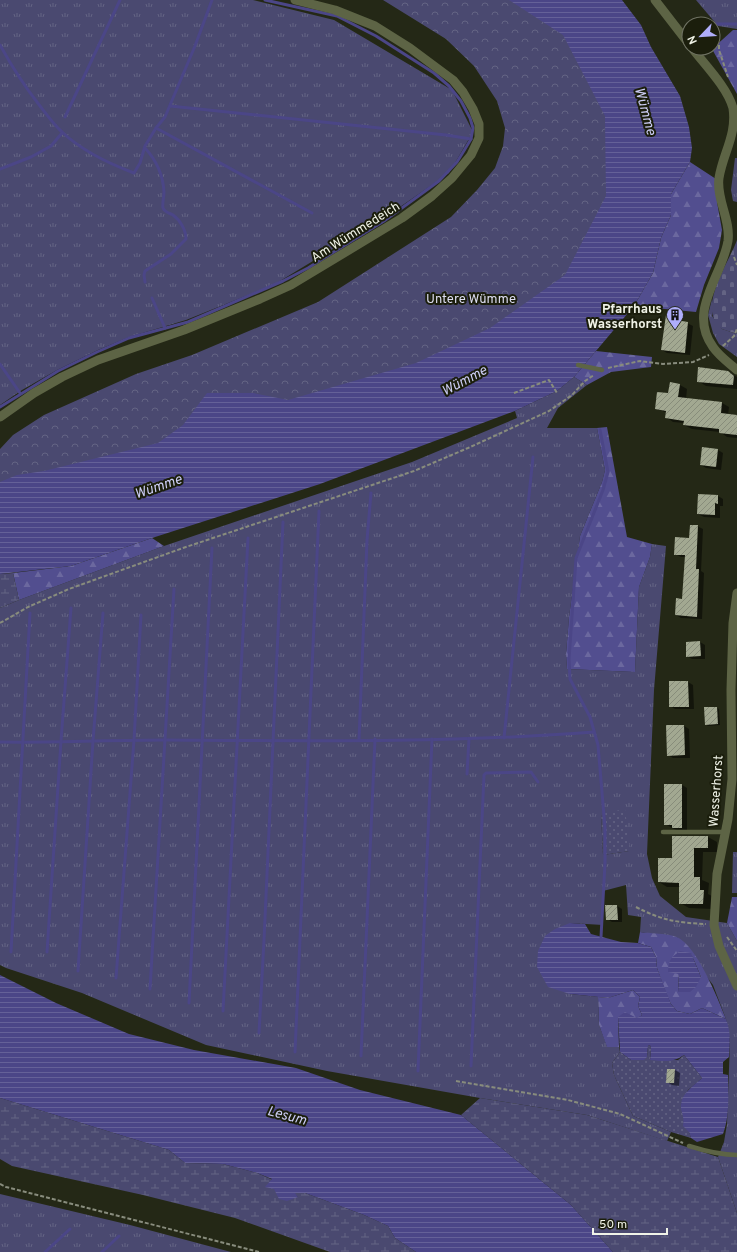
<svg xmlns="http://www.w3.org/2000/svg" width="737" height="1252" viewBox="0 0 737 1252" font-family="Overpass,sans-serif">
  <defs>
    <pattern id="grass-tufts" width="24" height="20" patternUnits="userSpaceOnUse"><rect width="24" height="20" fill="#4a4970"/><path d="M3 7l-1-3M5 7V3M7 7l1-3M15 17l-1-3M17 17v-4M19 17l1-3" fill="none" stroke="#646484"/></pattern>
    <pattern id="forest-firs" width="22" height="20" patternUnits="userSpaceOnUse"><rect width="22" height="20" fill="#524e8f"/><path d="M5 1l3.5 6h-7zM16 11l3.5 6h-7z" fill="#6b689f"/></pattern>
    <pattern id="wetland-marsh" width="20" height="14" patternUnits="userSpaceOnUse"><rect width="20" height="14" fill="#4a4970"/><path d="M1 5h8M5 5V1M11 12h8M15 12V8" fill="none" stroke="#646484"/></pattern>
    <pattern id="cemetery-stones" width="16" height="16" patternUnits="userSpaceOnUse"><rect width="16" height="16" fill="#4a4970"/><path d="M2 7V4a2 2 0 0 1 4 0v3zM10 15v-3a2 2 0 0 1 4 0v3z" fill="#646484"/></pattern>
    <pattern id="park-crowns" width="20" height="18" patternUnits="userSpaceOnUse"><rect width="20" height="18" fill="#4a4970"/><path d="M2 6a3 3 0 1 1 6 0M12 15a3 3 0 1 1 6 0" fill="none" stroke="#646484"/></pattern>
    <pattern id="garden-dots" width="8" height="8" patternUnits="userSpaceOnUse"><rect width="8" height="8" fill="#4a4970"/><path d="M2 2h.1M6 6h.1" fill="none" stroke="#646484" stroke-width="1.8" stroke-linecap="round"/></pattern>
    <pattern id="water-rules" width="6" height="5" patternUnits="userSpaceOnUse"><rect width="6" height="5" fill="#4b4687"/><path d="M0 2.5h6" fill="none" stroke="#656198"/></pattern>
    <pattern id="building-hatch" width="6" height="6" patternUnits="userSpaceOnUse"><rect width="6" height="6" fill="#a2a891"/><path d="M-1 1l2-2M0 6l6-6M5 7l2-2" fill="none" stroke="#878c7a"/></pattern>
  </defs>
  <rect width="100%" height="100%" fill="#242816"/>
  <g fill="url(#grass-tufts)" fill-rule="evenodd">
    <polygon points="0,0 253,0 334,20 452,90 473,132 449,173 384,218 275,284 186,320 129,337 98,350 57,370 22,390 0,405"/>
    <polygon points="696,0 737,0 737,29 718,26"/>
    <polygon points="735,158 737,158 737,202 733,201 731,190"/>
    <polygon points="712,299 712,316 722,329 737,334 737,357 719,344 713,333 708,315"/>
    <path d="M574,377L587,385L558,408L547,428H597L605,470L602,482L580,536L569,617L566,654L567,669L635,672L639,587L650,557L652,544L666,546L654,690L647,854L652,878L660,896L686,917L727,923L737,941V1213L718,1157L724,1142L727,1124L730,1041L726,1019L713,985L677,937L640,932L641,917L628,915L626,885L603,891V925L570,923V994L598,997L599,1025L607,1046L619,1047L620,1052L612,1063L614,1075L633,1116L671,1132L667,1141L587,1115L480,1098L327,1071L206,1045L82,993L6,968L0,965V608L19,600L164,546L412,462L517,418L515,411L557,391ZM601,814L629,851L603,855Z"/>
    <polygon points="733,852 737,852 737,893 732,893"/>
    <polygon points="0,1194 130,1225 231,1252 0,1252"/>
  </g>
  <g fill="url(#forest-firs)" fill-rule="evenodd">
    <polygon points="733,30 737,30 737,94 712,49"/>
    <polygon points="690,162 716,179 717,202 722,230 719,248 704,285 696,312 634,306 653,273 661,238 671,215 671,194"/>
    <polygon points="596,351 652,357 651,367 611,372 587,385 574,377"/>
    <polygon points="607,427 627,537 652,544 650,557 639,587 635,672 567,669 566,654 569,617 580,536 602,482 605,470 597,428"/>
    <polygon points="152,538 164,546 19,600 13,573 71,566"/>
    <polygon points="732,897 737,897 737,941 727,923"/>
    <path d="M640,932C648,933 670,934 677,937C697,946 718,999 726,1019L702,1008L690,1014L677,1011L671,1004L666,993L657,968L656,957L651,947L638,943ZM691,953L701,977L678,992L679,974Z"/>
    <polygon points="633,990 640,997 638,1006 642,1015 638,1018 618,1017 619,1047 607,1047 599,1025 598,997 608,998"/>
  </g>
  <g fill="url(#wetland-marsh)">
    <polygon points="13,573 19,600 0,608 0,574"/>
    <polygon points="0,1098 169,1150 185,1163 223,1164 257,1173 273,1180 274,1189 298,1197 294,1193 305,1193 364,1215 388,1226 395,1238 416,1252 330,1252 235,1218 143,1195 12,1166 0,1159"/>
    <polygon points="480,1098 587,1115 718,1157 737,1213 737,1252 613,1252 571,1205 461,1115"/>
  </g>
  <path fill="url(#cemetery-stones)" d="M737,240V334C733,332 726,331 722,329C695,309 729,263 737,240Z"/>
  <polygon fill="url(#park-crowns)" points="383,0 555,0 639,157 569,323 0,534 0,449 13,435 44,415 136,374 192,355 318,302 451,217 477,190 495,168 503,146 505,128 497,101 474,66 446,39"/>
  <g fill="url(#garden-dots)">
    <polygon points="625,809 630,851 603,855 601,814"/>
    <polygon points="650,1045 651,1049 650,1060 678,1060 684,1055 702,1078 688,1090 681,1104 691,1138 671,1132 633,1116 614,1075 612,1063 620,1052 631,1060 647,1057 648,1046"/>
  </g>
  <g fill="url(#water-rules)">
    <polygon points="509,0 622,0 641,25 651,47 680,96 689,127 692,148 690,162 671,194 671,215 661,238 653,273 634,306 574,377 557,391 515,411 320,484 152,538 71,566 0,574 0,482 17,475 44,471 158,443 183,425 207,393 253,393 288,400 416,363 490,328 565,275 606,196 605,116 563,35"/>
    <path d="M570,923L585,924L591,934L621,942L638,943L651,947L656,957L657,968L671,1004L677,1011L690,1014L702,1008L726,1019C731,1032 730,1043 729,1057L723,1062V1074L728,1075C728,1094 730,1116 723,1134L697,1142L691,1138L689,1132L683,1126C685,1115 680,1112 681,1104C682,1093 695,1084 702,1078L684,1055C673,1063 664,1061 650,1060L651,1049L650,1045L648,1046L647,1057L644,1060H631L620,1052L618,1017L625,1012L637,1018L642,1015L638,1006L640,997L633,990L608,998L570,994L548,987L537,967L538,951L545,936L555,929Z"/>
    <path d="M680,951L691,953L701,977L696,987L690,992H678L679,974L668,972C669,960 670,958 680,951Z"/>
    <polygon points="0,975 56,1003 129,1034 194,1050 296,1068 360,1090 461,1115 571,1205 613,1252 416,1252 395,1238 388,1226 364,1215 305,1193 295,1193 298,1197 287,1201 279,1199 274,1189 265,1187 272,1179 257,1173 223,1164 185,1163 169,1150 0,1098"/>
  </g>
  <g fill="#0007">
    <polygon points="679,319 693,326 690,355 667,353 662,350"/>
    <polygon points="728,372 737,377 737,389 706,386 698,381"/>
    <polygon points="680,385 687,389 686,399 722,403 729,407 728,415 737,416 737,438 727,437 720,432 692,429 684,425 685,423 673,422 666,417 667,413 656,408"/>
    <polygon points="718,450 723,453 721,470 706,468 701,465"/>
    <polygon points="699,495 718,496 723,499 723,506 720,506 720,518 704,517 698,514"/>
    <polygon points="697,526 703,529 701,571 704,573 702,619 681,618 676,615 683,600 685,557 681,557 675,554 690,539"/>
    <polygon points="700,642 705,645 705,659 692,659 687,656"/>
    <polygon points="670,682 688,682 693,685 694,709 675,709 670,706"/>
    <polygon points="717,708 719,709 720,725 708,726 706,724"/>
    <polygon points="667,726 684,726 689,729 690,758 673,758 668,755"/>
    <polygon points="665,785 682,785 687,788 687,831 678,831 665,824"/>
    <polygon points="708,837 717,842 717,852 703,852 702,880 709,883 708,894 712,896 712,909 689,908 680,903 680,887 667,887 659,882 673,859"/>
    <polygon points="617,906 622,909 622,922 612,922 607,919"/>
    <polygon points="675,1070 680,1073 679,1086 672,1085 667,1082"/>
  </g>
  <g fill="none" stroke-linecap="round" stroke-linejoin="round">
    <g stroke="#4b4687" stroke-width="3">
      <polyline points="713,24 737,24"/>
      <path d="M0,45C12,67 25,87 40,106C47,115 54,125 62,132C81,150 110,164 134,173L140,163L145,146L156,128L165,117L195,46L212,0"/>
      <polyline points="170,106 446,135 471,139"/>
      <polyline points="65,117 120,0"/>
      <polyline points="156,128 312,213"/>
      <path d="M145,148C157,161 163,174 164,192C164,197 162,204 163,208C165,213 170,213 173,215C180,220 186,230 186,239L171,254L145,271L144,275L145,282"/>
      <polyline points="0,169 31,157 51,146 62,133"/>
      <polyline points="152,298 165,328"/>
      <polyline points="0,364 20,393"/>
      <polyline points="0,407 58,371 97,352 129,338 188,322 283,281 308,268 384,221 439,181 457,162 465,149 471,139 473,128 470,118 461,101 449,86 434,73 376,36 337,16 265,0"/>
      <polyline points="600,430 608,472 603,490 576,558 569,659 570,679 590,717 598,745 605,828 605,863 601,937"/>
      <polyline points="504,738 533,457"/>
      <polyline points="359,740 367,540 371,493"/>
      <path d="M0,742C55,743 111,740 166,740C309,741 452,743 594,732"/>
      <polyline points="467,774 469,739"/>
      <polyline points="11,952 30,613"/>
      <polyline points="47,952 61,741 71,608"/>
      <polyline points="78,971 93,741 103,613"/>
      <polyline points="116,978 134,740 141,615"/>
      <polyline points="150,989 174,589"/>
      <polyline points="189,1003 212,548"/>
      <polyline points="223,1011 248,538"/>
      <polyline points="259,1033 264,940 283,522"/>
      <polyline points="295,1052 319,511"/>
      <polyline points="361,1056 375,739"/>
      <polyline points="471,1066 484,775 486,773 531,772 538,782"/>
      <polyline points="418,1071 432,739"/>
      <polyline points="45,1252 70,1229"/>
      <polyline points="102,1252 119,1236"/>
    </g>
  </g>
  <g fill="url(#building-hatch)">
    <polygon points="666,315 675,316 674,317 679,318 682,321 688,322 685,353 661,350"/>
    <polygon points="698,367 728,371 734,376 733,385 697,382"/>
    <polygon points="670,382 680,384 678,397 722,402 721,413 737,415 737,435 719,433 719,429 683,425 684,421 665,418 666,411 655,409 657,392 668,393"/>
    <polygon points="702,447 718,449 716,467 700,465"/>
    <polygon points="698,494 718,495 718,504 715,503 715,515 697,514"/>
    <polygon points="690,525 698,525 696,569 699,569 697,617 675,615 676,598 682,599 685,555 674,555 675,537 689,538"/>
    <polygon points="700,641 701,656 686,657 686,642"/>
    <polygon points="669,681 688,681 689,707 669,707"/>
    <polygon points="704,707 717,707 718,724 705,725"/>
    <polygon points="666,725 684,725 685,755 667,756"/>
    <polygon points="664,784 682,784 682,828 672,828 672,825 664,825"/>
    <polygon points="672,836 708,836 708,848 694,848 694,877 700,877 700,890 704,890 703,904 679,904 679,883 658,882 658,858 672,858"/>
    <polygon points="605,905 617,905 618,920 606,920"/>
    <polygon points="667,1069 675,1069 674,1083 666,1083"/>
  </g>
  <g fill="none" stroke-linecap="round" stroke-linejoin="round">
    <g stroke="#888c7d" stroke-width="2" stroke-dasharray="4 2" stroke-linecap="butt">
      <polyline points="719,45 719,50 728,77"/>
      <polyline points="734,257 737,265"/>
      <polyline points="723,346 734,336 737,329"/>
      <polyline points="608,368 640,361 663,364 693,362 709,355"/>
      <polyline points="514,393 549,380 557,393"/>
      <polyline points="0,623 28,607 69,589 183,548 414,471 468,448 549,411 572,395 585,381 594,375"/>
      <path d="M636,907C661,920 678,923 706,924"/>
      <polyline points="727,937 737,951"/>
      <polyline points="456,1081 568,1100 620,1114 683,1143"/>
      <polyline points="0,1184 6,1187 259,1252"/>
    </g>
    <g stroke="#5d6445" stroke-width="4.5">
      <polyline points="578,365 602,370"/>
      <polyline points="663,832 725,832"/>
      <path d="M689,1146C705,1151 720,1155 737,1155"/>
    </g>
    <g stroke="#5d6445" stroke-width="9">
      <polyline points="655,0 689,44"/>
      <path d="M692,48C705,65 727,87 733,108C737,135 723,153 719,178C716,199 731,220 728,241C722,277 687,311 713,347C719,356 729,363 737,370"/>
      <polyline points="0,417 34,393 62,377 98,360 184,330 260,299 291,285 402,218 432,196 452,178 471,155 479,138 479,124 473,109 463,92 453,80 410,48 375,26 335,10 295,0"/>
      <polyline points="737,593 733,623 731,690 732,779 728,819 717,874 714,925 719,946 737,986"/>
    </g>
  </g>
  <defs>
    <symbol id="building-pin" viewBox="-11 -11 22 30"><path d="M0 17L-7.5 6A9.5 9.5 0 1 1 7.5 6Z" fill="#afaefa" stroke="#1b1e0c"/><path d="M-4-6H4V6H1V3H-1V6H-4ZM-2.5-4.3h1.7v1.8h-1.7ZM.8-4.3h1.7v1.8H.8ZM-2.5-1h1.7V.8h-1.7ZM.8-1h1.7V.8H.8Z" fill="#111"/></symbol>
  </defs>
  <g fill-rule="evenodd">
    <use href="#building-pin" x="665" y="305" width="20" height="27"/>
  </g>
  <g text-anchor="middle" stroke-width="4" stroke-linejoin="round" paint-order="stroke">
    <g font-size="13" fill="#f0f3e7" stroke="#1b1e0c">
      <text transform="translate(355 231) rotate(-32)" y="5">Am Wümmedeich</text>
      <text transform="translate(715 791) rotate(-86)" y="5">Wasserhorst</text>
    </g>
    <g font-size="13" fill="#dfdff3" stroke="#1b1e0c">
      <text x="471" y="303">Untere Wümme</text>
    </g>
    <g font-size="13" font-weight="bold" fill="#f0f3e7" stroke="#1b1e0c" text-anchor="end">
      <text x="662" y="313">Pfarrhaus<tspan x="662" dy="15">Wasserhorst</tspan></text>
    </g>
    <g font-size="14" font-style="italic" fill="#cccdf4" stroke="#1b1e0c">
      <text transform="translate(646 111) rotate(75)" y="5">Wümme</text>
      <text transform="translate(464 380) rotate(-28)" y="5">Wümme</text>
      <text transform="translate(158 486) rotate(-19)" y="5">Wümme</text>
      <text transform="translate(287 1115) rotate(15)" y="5">Lesum</text>
    </g>
  </g>
  <g transform="translate(701 36) rotate(245)"><circle r="19" fill="#1b1e0c" stroke="#707364"/>
  <path d="M0-3L7 15L0 10L-7 15Z" fill="#afaefa"/>
  <text y="-6" font-size="11" font-weight="bold" text-anchor="middle" fill="#f0f3e7">N</text>
  </g>
  <path d="M593 1228v6h74v-6" fill="none" stroke="#f0f3e7" stroke-width="2"/>
  <text x="599" y="1228" font-size="12" fill="#f0f3e7" stroke="#1b1e0c" stroke-width="3" paint-order="stroke">50 m</text>
</svg>
